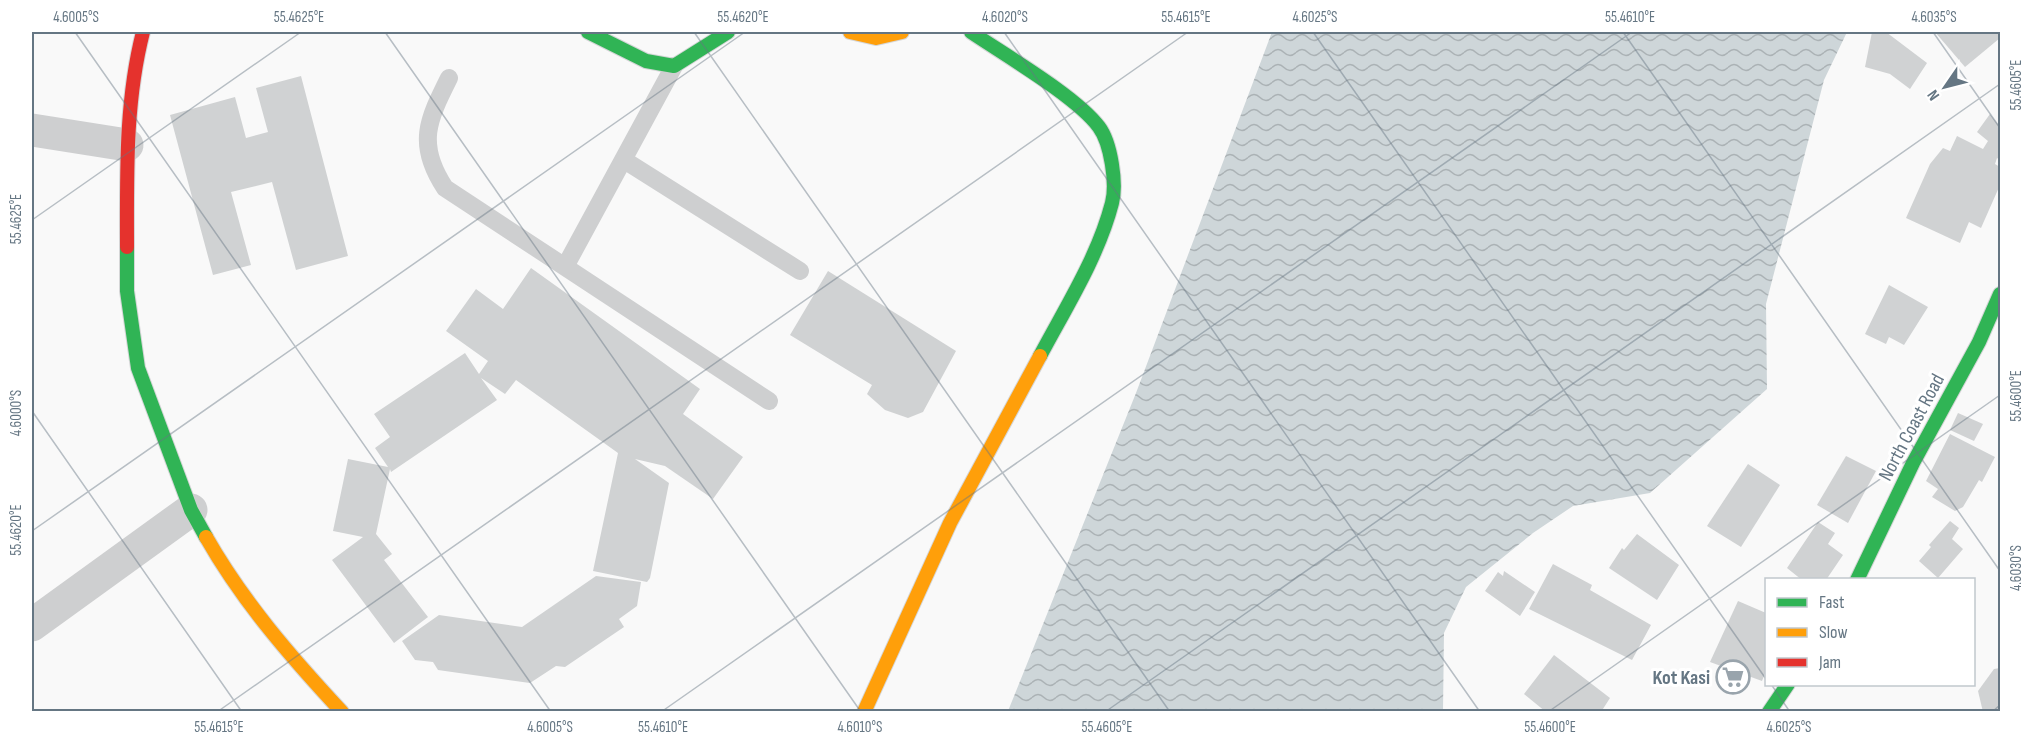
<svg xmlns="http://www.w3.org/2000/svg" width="2032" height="743" viewBox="0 0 2032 743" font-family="'Sofia Sans Condensed',sans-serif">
  <defs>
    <pattern id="water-waves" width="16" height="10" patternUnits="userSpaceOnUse" patternTransform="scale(1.5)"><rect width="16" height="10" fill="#ced6d9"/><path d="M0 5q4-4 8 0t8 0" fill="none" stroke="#abb2b5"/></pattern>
  </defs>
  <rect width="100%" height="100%" fill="#f9f9f9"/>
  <polygon fill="url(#water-waves)" points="1272,32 1847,32 1824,80 1766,304 1767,389 1650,493 1573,506 1533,533 1466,587 1444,633 1443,711 1008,711 1136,393"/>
  <g fill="#d0d2d3">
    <polygon points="1872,32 1886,32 1927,63 1910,89 1890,74 1865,67"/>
    <polygon points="1935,32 2000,32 2000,38 1965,67"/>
    <polygon points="301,76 348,256 296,270 272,182 231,192 251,265 213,275 170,115 235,97 246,138 268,132 256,88"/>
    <polygon points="1990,114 2000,127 2000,160 1997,158 1995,164 2000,167 2000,185 1981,228 1969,222 1960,243 1906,218 1930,164 1943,148 1950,151 1957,136 1983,149 1988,141 1977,132"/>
    <polygon points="531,268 700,389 683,414 743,457 713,499 665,466 635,459 669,483 650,578 647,582 593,571 618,453 516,380 505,394 481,378 497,400 391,472 390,469 376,534 392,554 384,560 428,617 394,643 332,560 363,537 333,531 348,459 388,467 375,448 390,437 374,414 465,353 479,374 488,361 446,331 476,289 503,309"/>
    <polygon points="828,271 956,351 923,412 908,418 885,410 867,394 872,385 790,335"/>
    <polygon points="1889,285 1928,307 1904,345 1889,337 1886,344 1865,334"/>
    <polygon points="1958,413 1983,424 1974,441 1950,430"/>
    <polygon points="1950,434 1995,457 1982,482 1979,480 1963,507 1955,511 1932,497 1938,489 1926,481"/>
    <polygon points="1846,456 1876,471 1848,523 1817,505"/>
    <polygon points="1748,464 1780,485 1741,547 1707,526"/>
    <polygon points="1950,521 1959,528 1952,539 1963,549 1938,578 1919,561 1931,547 1929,545"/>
    <polygon points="1818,522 1835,533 1828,544 1843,555 1826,580 1802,580 1787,568"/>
    <polygon points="1637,534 1679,565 1657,600 1609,568 1622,548 1624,550"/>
    <polygon points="1553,564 1592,585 1590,590 1651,625 1632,660 1529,609"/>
    <polygon points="1504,571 1535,592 1520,616 1485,591 1498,572 1503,576"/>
    <polygon points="596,576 641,582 637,606 619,619 624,627 565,667 556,666 530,683 438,670 433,662 415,660 402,641 439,615 522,627"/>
    <polygon points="1738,601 1766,613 1766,671 1762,681 1710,662"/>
    <polygon points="1554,655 1610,698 1601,712 1546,712 1524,694"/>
    <polygon points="2000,668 2000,712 1983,712 1978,691 1994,669"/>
  </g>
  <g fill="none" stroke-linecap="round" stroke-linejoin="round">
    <defs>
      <g id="fast">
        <polyline points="588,32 646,61 674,66 728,32"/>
        <path d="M971,32C1005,55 1077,97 1099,127C1111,143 1117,184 1112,203C1098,257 1066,307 1040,356"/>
        <polyline points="127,247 127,291 138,368 191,510 206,537"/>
        <polyline points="1857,580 1913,463 1979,342 2000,294"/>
        <polyline points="1769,712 1788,684"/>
      </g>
      <g id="slow">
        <polyline points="850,32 876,38 902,32"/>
        <path d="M206,537C243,602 291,657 342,712"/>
        <polyline points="864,712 950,523 1040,356"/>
      </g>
      <path id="jam" d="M127,247C127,175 125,102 143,32"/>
    </defs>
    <use href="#fast" stroke="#d5d6d7" stroke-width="16"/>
    <use href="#slow" stroke="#d5d6d7" stroke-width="16"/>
    <use href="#jam" stroke="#d5d6d7" stroke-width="16"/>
    <g stroke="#cecfd0" stroke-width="18">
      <path d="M449,78C428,120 416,144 445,188L769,401"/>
      <polyline points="624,160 800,271"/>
      <polyline points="566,265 674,66"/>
    </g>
    <g stroke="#cecfd0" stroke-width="33">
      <polyline points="32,130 127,145"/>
      <polyline points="32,625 191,510"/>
    </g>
    <use href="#fast" stroke="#30b455" stroke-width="14"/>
    <use href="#slow" stroke="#ff9f0a" stroke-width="14"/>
    <use href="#jam" stroke="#e5322d" stroke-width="14"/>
  </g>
  <path fill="none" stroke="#657683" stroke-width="1.5" stroke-opacity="0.45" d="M75,32L551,712M385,32L861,712M694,32L1170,712M1004,32L1480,712M1313,32L1766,679M1623,32L2000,571M1933,32L2000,128M32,220L301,32M32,411L242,712M32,531L745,32M1771,684L1790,712M217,712L1188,32M661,712L1632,32M1105,712L2000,84M1548,712L2000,395M1992,712L2000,705"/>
  <defs>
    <symbol id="supermarket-ring" viewBox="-11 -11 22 22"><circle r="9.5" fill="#fff" stroke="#99a4ac" stroke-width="1.5"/><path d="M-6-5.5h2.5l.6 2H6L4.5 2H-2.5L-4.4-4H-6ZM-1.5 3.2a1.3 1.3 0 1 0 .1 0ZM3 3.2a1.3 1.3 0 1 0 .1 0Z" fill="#99a4ac"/></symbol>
  </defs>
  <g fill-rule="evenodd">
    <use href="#supermarket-ring" x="1714" y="658" width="38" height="38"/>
  </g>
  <g text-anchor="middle" stroke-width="6" stroke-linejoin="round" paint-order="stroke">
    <g font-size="20" fill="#657683" stroke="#fff">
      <text transform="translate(1911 427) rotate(-62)" y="7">North Coast Road</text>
    </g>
    <g font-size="20" font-weight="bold" fill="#657683" stroke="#fff" text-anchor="end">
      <text x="1710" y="684">Kot Kasi</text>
    </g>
  </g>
  <rect width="2032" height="743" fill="none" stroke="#ffffff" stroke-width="66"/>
  <rect x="1765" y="578" width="210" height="108" fill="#ffffff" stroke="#c1c8cd" stroke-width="1.5"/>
  <rect x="1777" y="598" width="30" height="9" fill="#30b455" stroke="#c1c8cd" stroke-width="1.5"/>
  <text x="1819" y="608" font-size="18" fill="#657683">Fast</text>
  <rect x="1777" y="628" width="30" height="9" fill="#ff9f0a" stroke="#c1c8cd" stroke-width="1.5"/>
  <text x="1819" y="638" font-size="18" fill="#657683">Slow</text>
  <rect x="1777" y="658" width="30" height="9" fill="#e5322d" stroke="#c1c8cd" stroke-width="1.5"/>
  <text x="1819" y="668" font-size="18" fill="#657683">Jam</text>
  <g transform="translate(1945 87) rotate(235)" stroke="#ffffff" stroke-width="4.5" paint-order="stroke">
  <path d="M0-4.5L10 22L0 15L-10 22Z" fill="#657683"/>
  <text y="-9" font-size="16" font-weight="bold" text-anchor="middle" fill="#657683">N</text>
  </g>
  <rect x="33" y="33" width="1966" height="677" fill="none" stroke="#657683" stroke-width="2"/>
  <g font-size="15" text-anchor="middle" fill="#657683">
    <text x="76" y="22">4.6005°S</text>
    <text x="299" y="22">55.4625°E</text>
    <text x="743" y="22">55.4620°E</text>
    <text x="1005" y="22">4.6020°S</text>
    <text x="1186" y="22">55.4615°E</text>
    <text x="1315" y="22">4.6025°S</text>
    <text x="1630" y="22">55.4610°E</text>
    <text x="1934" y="22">4.6035°S</text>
    <text transform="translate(2016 85) rotate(-90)" y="5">55.4605°E</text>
    <text transform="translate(16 219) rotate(-90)" y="5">55.4625°E</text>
    <text transform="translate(2016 396) rotate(-90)" y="5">55.4600°E</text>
    <text transform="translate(16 413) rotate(-90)" y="5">4.6000°S</text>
    <text transform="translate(16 530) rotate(-90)" y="5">55.4620°E</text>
    <text transform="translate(2016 568) rotate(-90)" y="5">4.6030°S</text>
    <text x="219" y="732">55.4615°E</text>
    <text x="550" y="732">4.6005°S</text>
    <text x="663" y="732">55.4610°E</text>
    <text x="860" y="732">4.6010°S</text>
    <text x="1107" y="732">55.4605°E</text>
    <text x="1550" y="732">55.4600°E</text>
    <text x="1789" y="732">4.6025°S</text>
  </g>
</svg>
